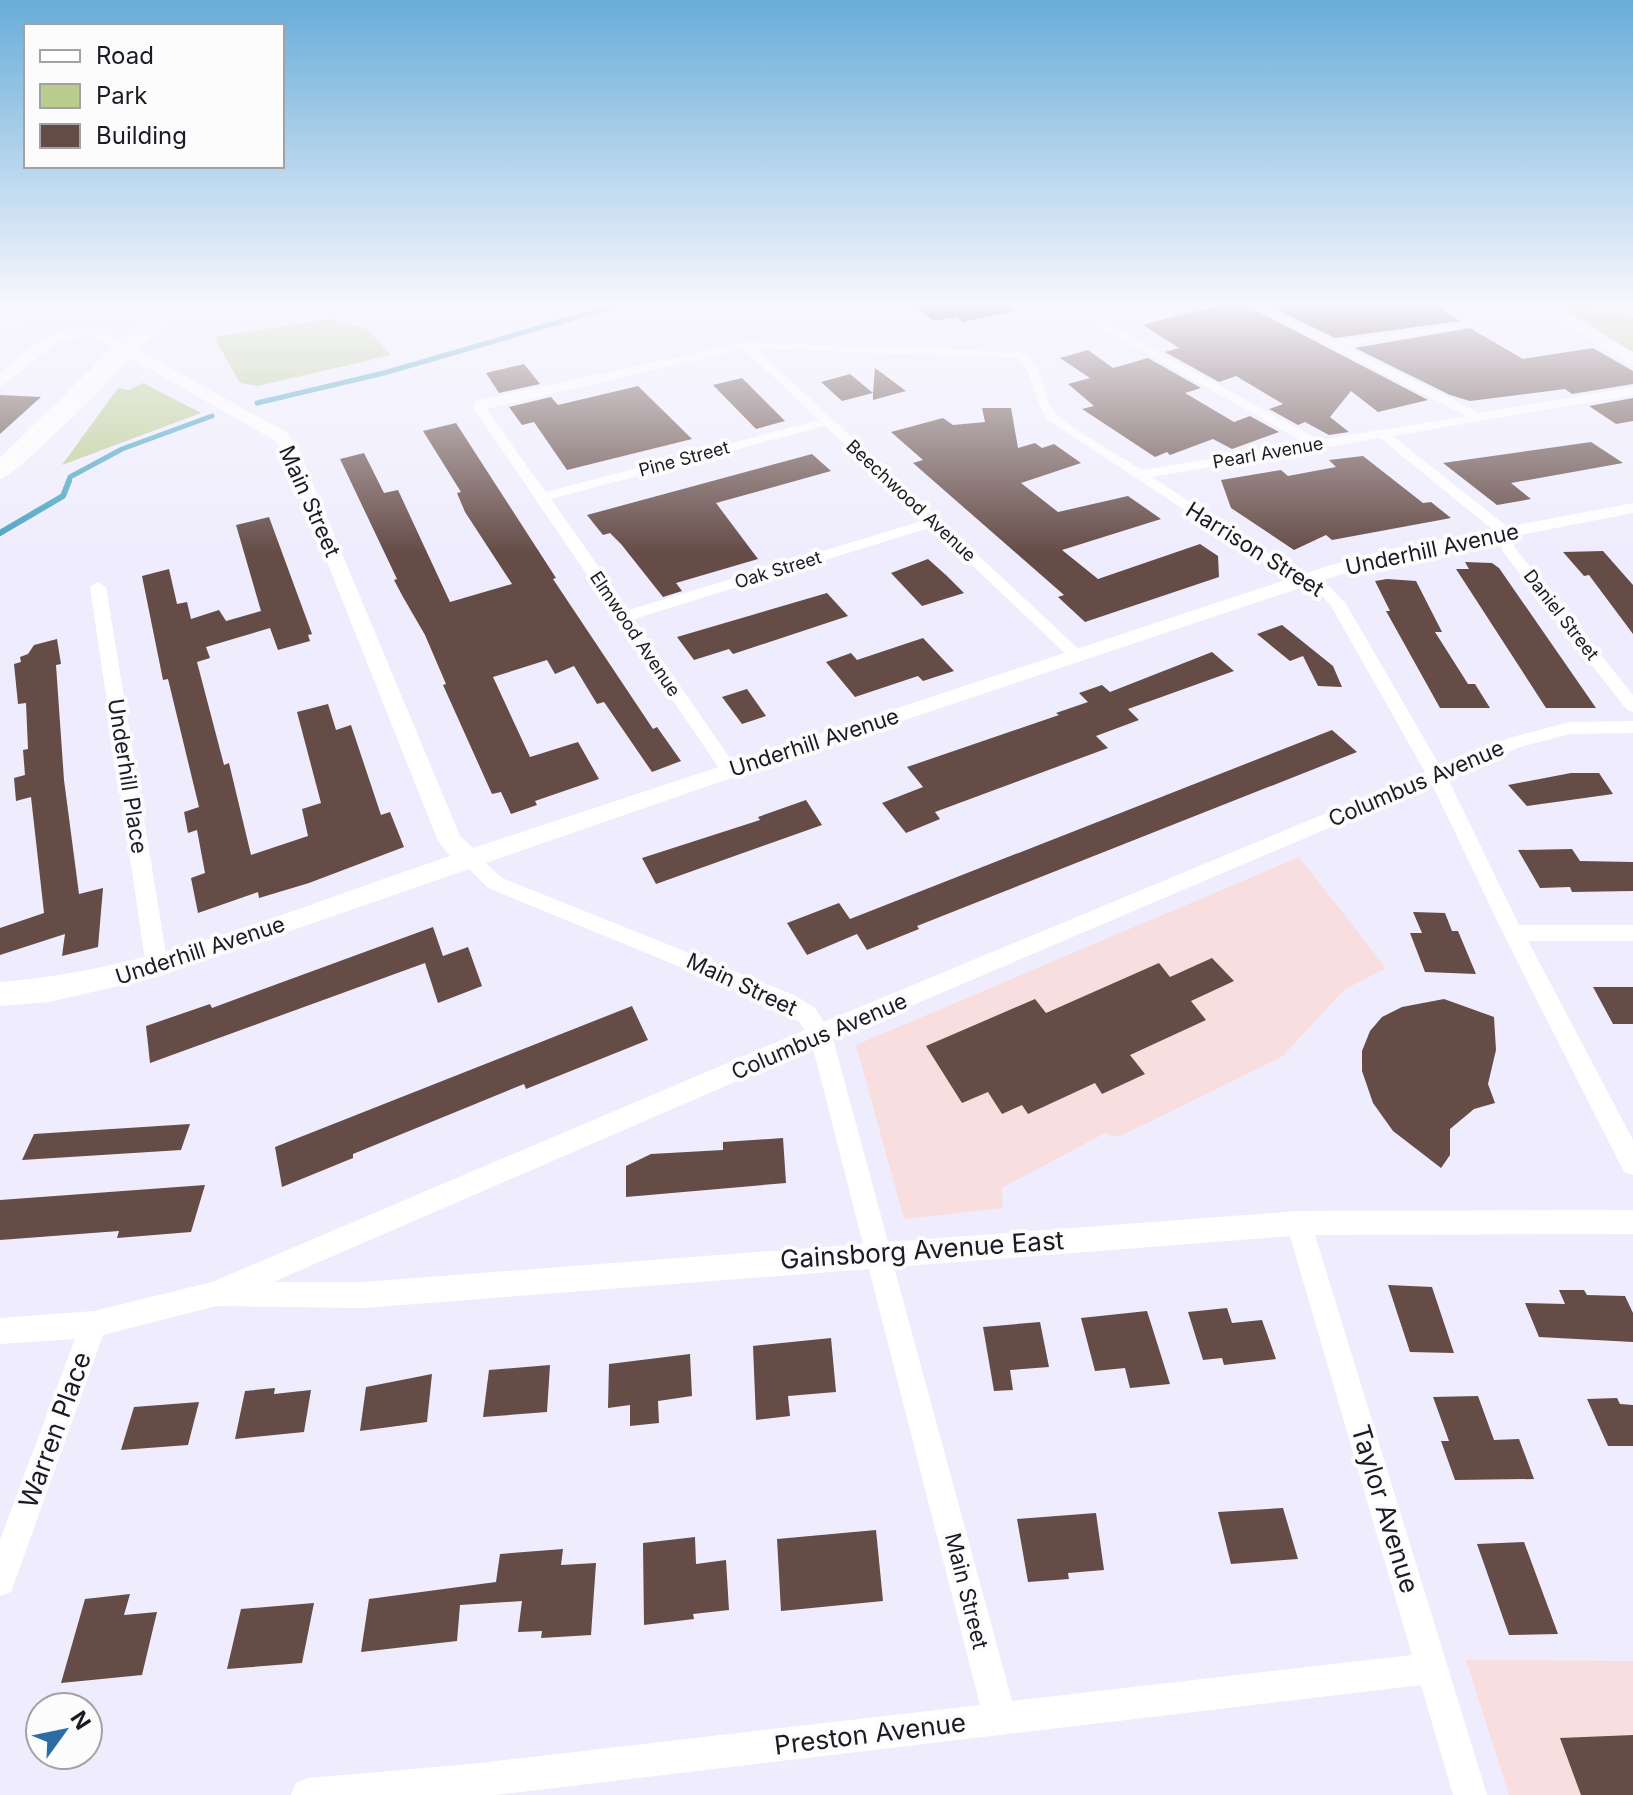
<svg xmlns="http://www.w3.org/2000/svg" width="1633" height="1795" viewBox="0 0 1633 1795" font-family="Inter,sans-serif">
  <rect width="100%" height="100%" fill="#efedfd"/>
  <g fill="#f9dedf">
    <polygon points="1299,857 1386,968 1344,990 1283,1056 1119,1137 1105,1133 1002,1188 1003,1208 904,1219 856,1045"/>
    <polygon points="1466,1660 1633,1661 1633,1795 1509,1795"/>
  </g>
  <g fill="#b9cc8e">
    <polygon points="1576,302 1633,316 1633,352 1553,303"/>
    <polygon points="330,319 368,330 391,355 258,386 240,383 214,337"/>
    <polygon points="143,383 201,413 62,465 118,388 129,390"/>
  </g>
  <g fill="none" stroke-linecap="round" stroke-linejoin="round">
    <g stroke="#49a3c0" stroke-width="5">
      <polyline points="257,403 384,373 628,302"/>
      <polyline points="68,483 70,477 122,449 212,416"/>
    </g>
    <polyline stroke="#49a3c0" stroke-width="6" points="0,533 63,496 69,481"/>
  </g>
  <g fill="#654c47">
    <polygon points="909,302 1013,302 1014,311 963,322 957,317 933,321"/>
    <polygon points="1230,302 1240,302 1428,400 1378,412 1351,391 1330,417 1349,432 1329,435 1305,422 1298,425 1269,409 1283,404 1236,376 1219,382 1165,352 1179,348 1143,325"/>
    <polygon points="1262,302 1399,302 1407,307 1434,304 1460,321 1335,338"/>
    <polygon points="1470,328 1523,359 1593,348 1633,371 1633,384 1572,394 1565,389 1470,401 1450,395 1355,348"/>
    <polygon points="1088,350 1113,368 1148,358 1201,388 1185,393 1234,422 1250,416 1279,432 1232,449 1213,439 1170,455 1167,452 1155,457 1082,409 1094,406 1068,384 1090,378 1060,358"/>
    <polygon points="524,364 540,384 499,393 486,373"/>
    <polygon points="875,368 906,391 873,400 873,393 842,401 821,382 850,374 873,393"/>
    <polygon points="742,378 785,421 756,429 713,385"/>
    <polygon points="638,386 692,439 567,470 534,422 522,425 509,407 551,397 558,405"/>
    <polygon points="0,395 41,397 0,434"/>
    <polygon points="1633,398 1633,421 1616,424 1589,406"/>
    <polygon points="982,408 1011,408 1018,448 1035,443 1042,448 1054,444 1081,463 1021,483 1058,512 1128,496 1161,519 1062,550 1098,579 1200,544 1218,556 1219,577 1085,622 1058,597 1064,595 913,463 923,460 891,432 943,418 953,425 985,422"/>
    <polygon points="456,423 556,578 553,579 653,729 657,727 681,761 652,772 604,702 597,704 574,666 555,674 547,660 493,677 530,757 578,742 599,779 535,801 537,805 511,814 501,792 492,794 443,685 446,684 425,635 403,597 394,580 397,579 340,459 364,453 384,493 398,490 450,602 512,584 465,512 457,493 461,492 423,431"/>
    <polygon points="1591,442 1623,463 1511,483 1531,499 1497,505 1443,463"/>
    <polygon points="812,454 831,471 716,503 758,559 676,583 682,591 663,597 621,544 610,533 603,535 587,515"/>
    <polygon points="1363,456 1423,503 1431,502 1451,518 1332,540 1326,535 1294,550 1231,508 1221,480 1281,470 1288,476 1336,467 1329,460"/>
    <polygon points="269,517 312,634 308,635 310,641 278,650 270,628 206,647 210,658 197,662 224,765 229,763 251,855 308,836 302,809 321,803 297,712 328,704 336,730 351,725 381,815 390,812 404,847 309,883 259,898 258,892 198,913 191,878 205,873 197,830 188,833 184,812 199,807 168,679 163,680 142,576 169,569 177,604 187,602 191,619 219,610 226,621 261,611 236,525"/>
    <polygon points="1603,551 1633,585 1633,634 1589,575 1584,576 1563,552"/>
    <polygon points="928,559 947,576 964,593 922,606 891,573"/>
    <polygon points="1465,562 1492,563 1499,568 1596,708 1546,708 1456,569 1469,569"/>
    <polygon points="1387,579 1416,581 1442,632 1435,632 1468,684 1475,684 1490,708 1440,708 1386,611 1390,611 1375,581"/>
    <polygon points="827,593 848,616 733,654 729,649 694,660 677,637"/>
    <polygon points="1282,625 1333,666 1342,687 1318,686 1303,656 1290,661 1257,634"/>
    <polygon points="923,638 954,671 923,681 918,676 855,697 826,662 851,653 857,660"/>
    <polygon points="57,639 61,664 56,665 64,780 79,894 103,888 98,947 62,956 65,934 0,955 0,928 44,913 31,797 16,801 14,778 25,775 23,750 28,749 26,703 18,704 14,664 21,662 20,657 28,654 34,645"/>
    <polygon points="1212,652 1234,671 1128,709 1139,720 1096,736 1108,748 935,812 940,819 906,833 882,803 923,787 907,767 1059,715 1056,713 1088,702 1079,693 1102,685 1110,692"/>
    <polygon points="747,689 766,716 742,724 722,697"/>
    <polygon points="1332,730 1357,752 917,926 919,929 867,950 857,934 807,955 787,923 839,903 850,919"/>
    <polygon points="1571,773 1599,773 1613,794 1527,806 1508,785"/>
    <polygon points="806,800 822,825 656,884 642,858 760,820 758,817"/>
    <polygon points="1572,849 1580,861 1633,862 1633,891 1572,892 1570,887 1540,888 1518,850"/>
    <polygon points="1413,912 1445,913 1452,931 1458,931 1476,974 1425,972 1410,933 1422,933"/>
    <polygon points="433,927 443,956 468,947 482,986 438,1003 425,963 150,1063 146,1026 210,1004 212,1008"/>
    <polygon points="1212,958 1234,981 1191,1001 1206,1020 1130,1055 1145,1074 1102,1094 1095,1083 1028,1114 1022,1105 1002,1114 988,1092 962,1103 926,1046 1035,999 1046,1013 1159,963 1170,977"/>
    <polygon points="1593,987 1633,987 1633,1024 1613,1024"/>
    <polygon points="1444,999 1494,1017 1496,1050 1488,1084 1495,1103 1474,1109 1450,1129 1450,1155 1441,1168 1393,1131 1373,1103 1362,1071 1362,1051 1370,1031 1382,1017 1402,1007"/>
    <polygon points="632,1006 648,1040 526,1089 524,1084 353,1154 353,1158 282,1187 275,1147"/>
    <polygon points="190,1124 181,1150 22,1160 34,1134"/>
    <polygon points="783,1138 786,1183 626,1197 626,1166 651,1154 723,1150 723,1142"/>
    <polygon points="205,1185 191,1232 117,1238 119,1231 0,1240 0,1200"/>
    <polygon points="1388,1285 1432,1287 1454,1353 1410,1352"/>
    <polygon points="1559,1290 1584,1290 1587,1295 1625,1296 1633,1313 1633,1342 1539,1337 1525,1303 1565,1304"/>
    <polygon points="1227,1308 1232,1323 1262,1320 1276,1359 1224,1365 1222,1358 1203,1360 1188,1312"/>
    <polygon points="1147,1311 1170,1384 1130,1388 1125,1368 1095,1371 1081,1318"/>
    <polygon points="1040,1322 1049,1367 1010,1370 1013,1390 994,1391 983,1327"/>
    <polygon points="831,1338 836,1392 788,1396 790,1416 756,1420 753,1346"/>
    <polygon points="690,1354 692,1396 658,1401 659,1423 630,1426 630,1405 608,1408 609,1364"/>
    <polygon points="550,1365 547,1412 483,1417 489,1370"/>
    <polygon points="432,1374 427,1422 360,1431 366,1387"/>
    <polygon points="275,1388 274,1394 311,1390 304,1432 235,1439 245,1391"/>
    <polygon points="1478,1396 1494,1440 1519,1439 1534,1479 1455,1480 1441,1441 1449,1441 1433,1397"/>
    <polygon points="1617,1398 1620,1404 1633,1405 1633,1446 1608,1446 1587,1399"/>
    <polygon points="199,1402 188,1445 121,1450 134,1407"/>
    <polygon points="1283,1508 1298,1559 1231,1564 1218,1512"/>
    <polygon points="1096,1513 1104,1570 1068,1573 1069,1579 1028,1582 1017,1519"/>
    <polygon points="876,1530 883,1601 781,1611 777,1539"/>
    <polygon points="695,1537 696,1564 726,1560 729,1610 693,1614 694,1619 644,1625 643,1543"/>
    <polygon points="1524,1542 1558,1634 1509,1635 1477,1544"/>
    <polygon points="563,1549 561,1565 596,1563 591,1635 541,1638 542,1631 518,1632 522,1601 460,1605 457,1641 361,1652 369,1599 496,1582 500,1554"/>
    <polygon points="130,1594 124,1615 157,1612 142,1675 61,1683 85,1599"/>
    <polygon points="314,1603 302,1663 227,1669 241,1609"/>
    <polygon points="1633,1735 1633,1795 1581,1795 1560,1738"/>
  </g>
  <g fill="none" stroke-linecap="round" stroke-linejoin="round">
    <g fill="#fff" fill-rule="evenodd">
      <path d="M1243,302H1256L1334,341L1467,323L1469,325L1463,328L1345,346L1480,413L1633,387V395L1393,436L1510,529L1515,548L1633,695V712L1627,710L1503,552L1498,534L1380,438L1152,477L1290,567L1330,587L1346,604L1440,766L1509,738L1570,722L1633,721V733L1570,734L1520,747L1447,777L1519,925H1633V941H1528L1633,1140V1175L1624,1172L1503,933L1432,784L833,1039L888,1242L1299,1211L1633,1210V1234L1315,1235L1487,1795H1453L1421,1685L495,1795H291L296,1783L308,1778L471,1764L980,1705L869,1269L363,1308L216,1306L103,1335L15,1581L11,1592L0,1596V1540L75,1339L0,1344V1318L94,1311L212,1282L805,1030L799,1022L778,1007L488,888L460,860L463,855H477L502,878L794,995L815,1008L824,1022L1425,772L1331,606L1320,593L1280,573L1048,420C1033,401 1035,374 1018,358L757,349L1085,655L1083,659H1071L932,527L634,619L738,770L729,776L723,774L474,409L476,401L746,342L1021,352C1045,362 1040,392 1053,410C1065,427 1123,457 1142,470L1305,443L1096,325L1094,323L1100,320L1319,440L1466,416ZM744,349L819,420L546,492L486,409ZM825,426L925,520L629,610L551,499ZM813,1048L863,1244L363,1282H273ZM1290,1236L1412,1655L1012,1701L894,1267Z"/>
      <polygon points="98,582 106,587 168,966 164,972 157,975 150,972 146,966 90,587"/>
    </g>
    <path fill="#fff" fill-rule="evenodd" d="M78,327L98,328L286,432L297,446L460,836L473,848L1328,566L1385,550L1633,503V513L1388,561L1342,574L737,776L157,977L49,1002L0,1006V982C155,970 303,905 450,856L438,841L283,451L274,440L90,335L58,342L0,387V374C24,351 45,334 78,327Z"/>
    <g fill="#fff" fill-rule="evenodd">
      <polygon points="1530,302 1549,302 1633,353 1633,366"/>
      <polygon points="1579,302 1606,302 1633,308 1633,318"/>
    </g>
    <g fill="#fff" fill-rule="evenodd">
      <polygon points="35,302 61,302 0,332 0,318"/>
      <path d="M159,302H180C162,328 22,473 0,479V458Z"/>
    </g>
  </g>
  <linearGradient id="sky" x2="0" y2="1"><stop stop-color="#68add8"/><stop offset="0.55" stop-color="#f8f7fe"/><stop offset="1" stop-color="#f8f7fe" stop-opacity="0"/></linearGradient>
  <rect width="1633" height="553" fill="url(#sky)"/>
  <g text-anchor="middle" stroke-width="8" stroke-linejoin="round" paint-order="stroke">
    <g font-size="18" fill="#1c1b24" stroke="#fcfcfc">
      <text transform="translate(1268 453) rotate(-10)" y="6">Pearl Avenue</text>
      <text transform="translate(684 459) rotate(-15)" y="6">Pine Street</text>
      <text transform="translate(911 501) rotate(43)" y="6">Beechwood Avenue</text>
      <text transform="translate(778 570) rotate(-17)" y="6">Oak Street</text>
      <text transform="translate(1561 615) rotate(52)" y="6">Daniel Street</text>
      <text transform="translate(635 634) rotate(56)" y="6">Elmwood Avenue</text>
    </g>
    <g font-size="22" fill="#1c1b24" stroke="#fcfcfc">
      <text transform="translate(310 501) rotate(66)" y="8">Main Street</text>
      <text transform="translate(1255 549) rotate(32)" y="8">Harrison Street</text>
      <text transform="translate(1432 549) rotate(-12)" y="8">Underhill Avenue</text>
      <text transform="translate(814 742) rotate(-18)" y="8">Underhill Avenue</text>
      <text transform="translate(128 776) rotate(81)" y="8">Underhill Place</text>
      <text transform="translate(1416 783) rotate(-23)" y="8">Columbus Avenue</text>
      <text transform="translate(200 950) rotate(-18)" y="8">Underhill Avenue</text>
      <text transform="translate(742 984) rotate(25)" y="8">Main Street</text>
      <text transform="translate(819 1036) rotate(-23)" y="8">Columbus Avenue</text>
      <text transform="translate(967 1591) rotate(76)" y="8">Main Street</text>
    </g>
    <g font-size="26" fill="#1c1b24" stroke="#fcfcfc">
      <text transform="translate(922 1250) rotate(-4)" y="9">Gainsborg Avenue East</text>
      <text transform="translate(55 1430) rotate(-70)" y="9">Warren Place</text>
      <text transform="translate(1385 1509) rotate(73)" y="9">Taylor Avenue</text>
      <text transform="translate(870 1734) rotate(-7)" y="9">Preston Avenue</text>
    </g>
  </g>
  <rect x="24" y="24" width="260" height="144" fill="#fcfcfc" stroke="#a2a2a6" stroke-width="2"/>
  <rect x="40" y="50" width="40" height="12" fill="#ffffff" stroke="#a2a2a6" stroke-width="2"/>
  <text x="96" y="64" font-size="24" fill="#1c1b24">Road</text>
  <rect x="40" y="84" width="40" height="24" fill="#b9cc8e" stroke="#a2a2a6" stroke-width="2"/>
  <text x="96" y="104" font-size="24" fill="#1c1b24">Park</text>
  <rect x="40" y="124" width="40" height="24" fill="#654c47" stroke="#a2a2a6" stroke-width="2"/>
  <text x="96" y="144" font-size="24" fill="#1c1b24">Building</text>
  <g transform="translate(64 1731) rotate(57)"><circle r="38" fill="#fcfcfc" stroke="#a2a2a6" stroke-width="2"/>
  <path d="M0-6L14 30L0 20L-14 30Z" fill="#2c6ea4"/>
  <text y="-12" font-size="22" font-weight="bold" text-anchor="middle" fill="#1c1b24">N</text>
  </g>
</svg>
